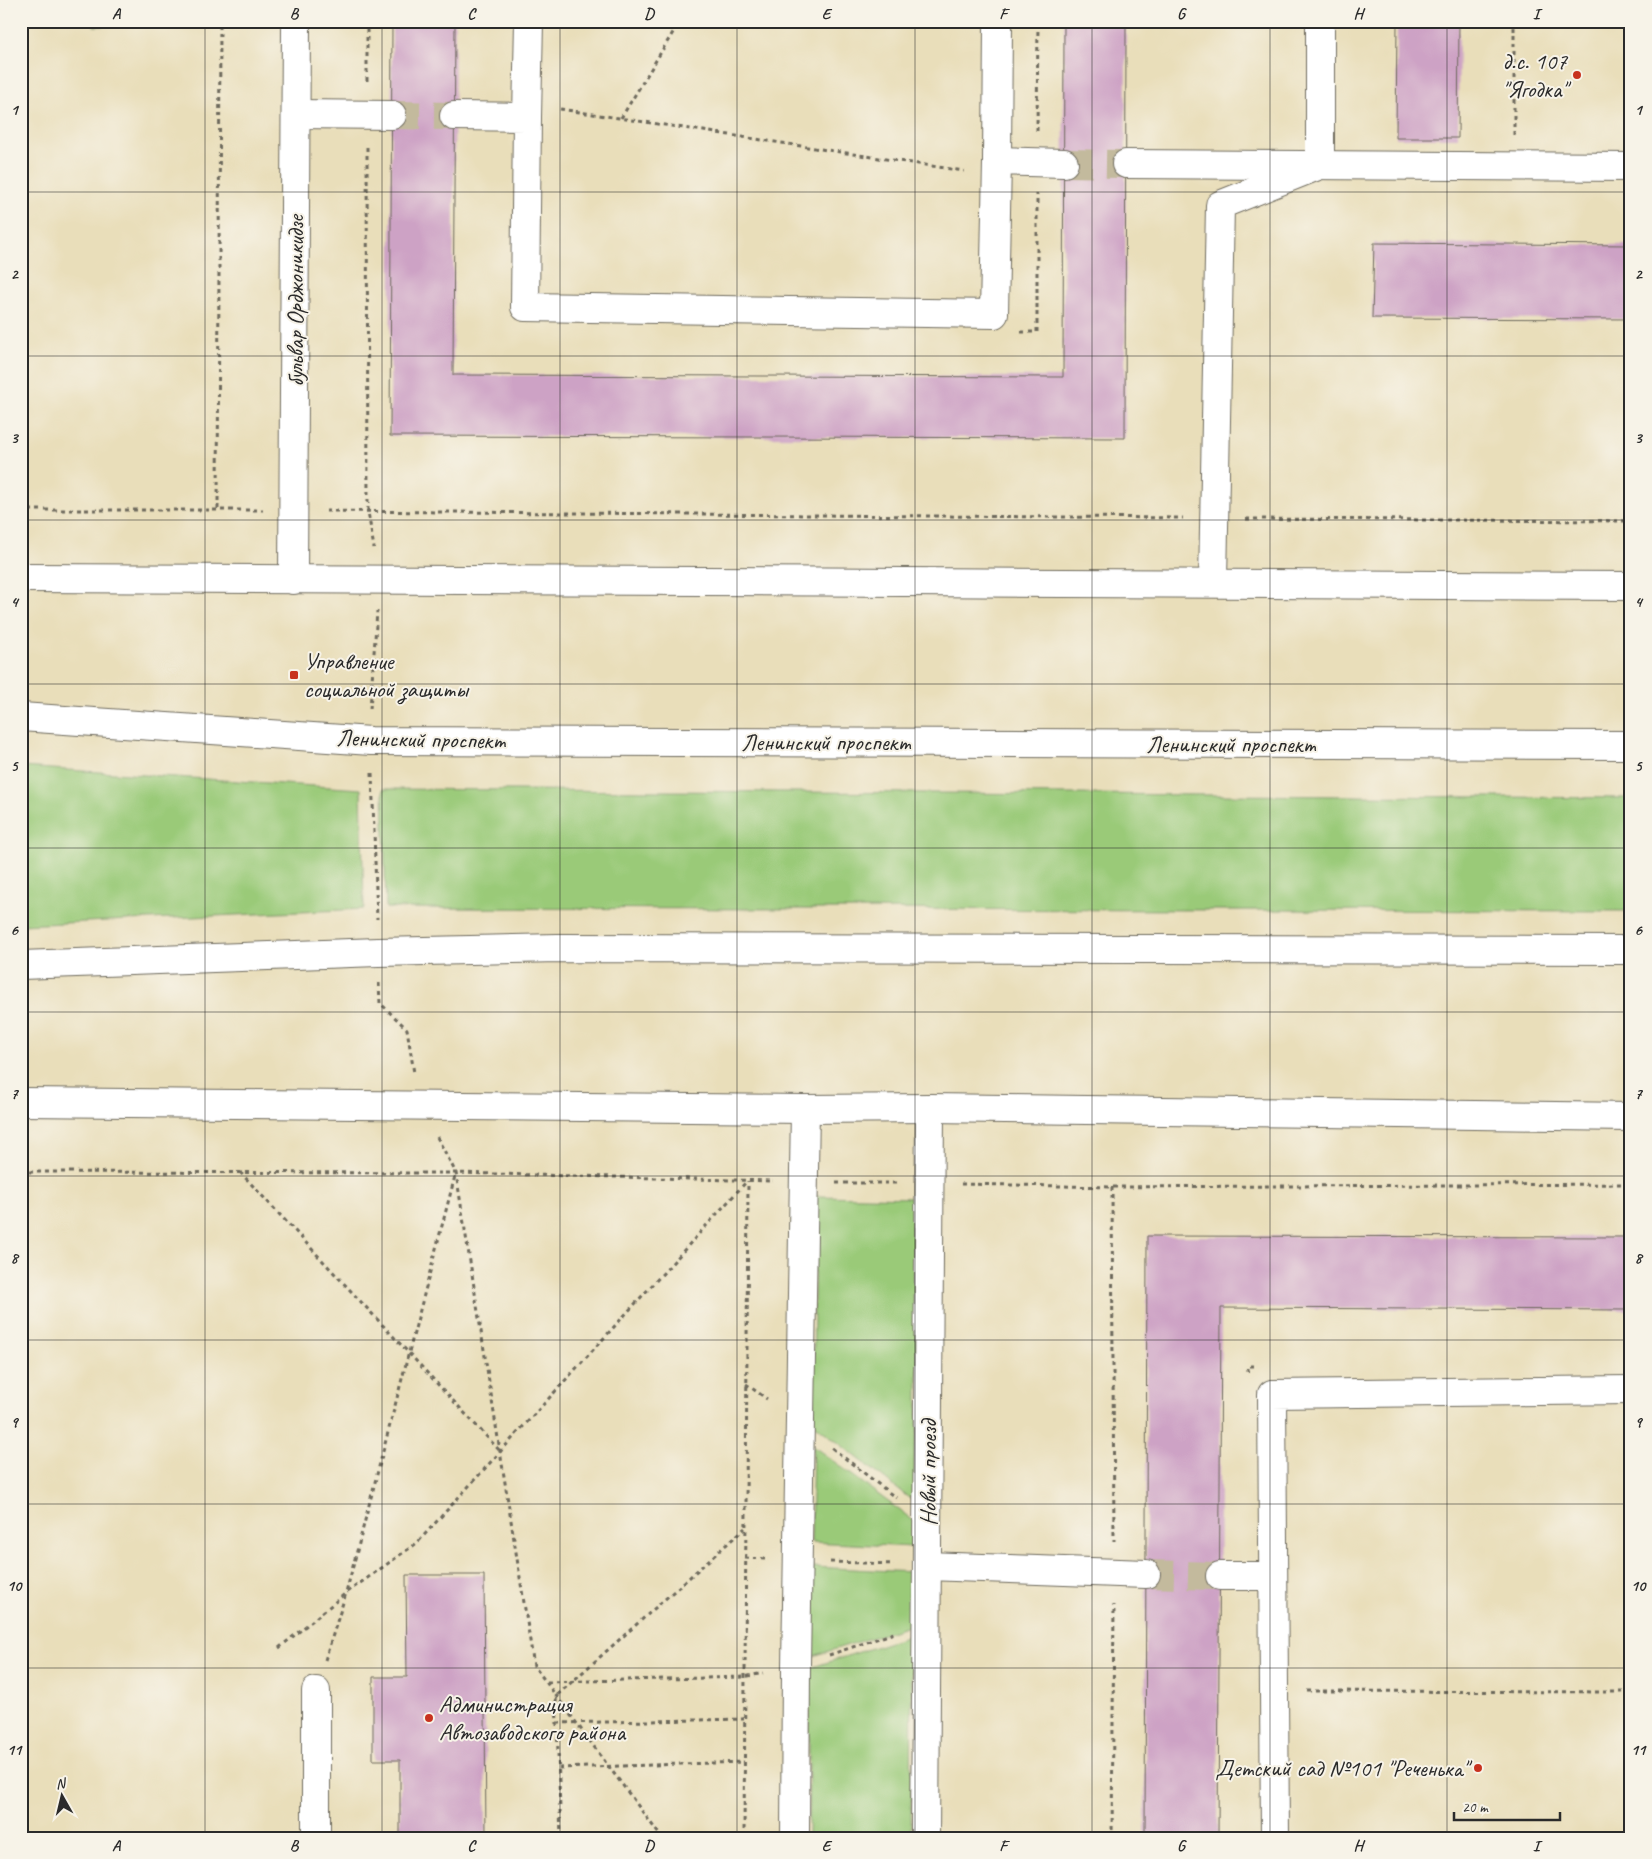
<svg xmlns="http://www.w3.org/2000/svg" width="1652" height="1859" viewBox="0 0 1652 1859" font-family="Caveat,sans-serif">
  <rect width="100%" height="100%" fill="#f7f3e8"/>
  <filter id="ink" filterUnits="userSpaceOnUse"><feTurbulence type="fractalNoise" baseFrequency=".02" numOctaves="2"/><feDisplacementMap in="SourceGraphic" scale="10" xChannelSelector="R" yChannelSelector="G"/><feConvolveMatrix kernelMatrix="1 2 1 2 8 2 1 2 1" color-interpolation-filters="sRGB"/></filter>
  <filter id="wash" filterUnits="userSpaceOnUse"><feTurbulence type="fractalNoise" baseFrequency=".0096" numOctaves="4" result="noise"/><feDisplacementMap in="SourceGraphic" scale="20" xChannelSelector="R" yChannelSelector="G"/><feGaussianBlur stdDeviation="1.12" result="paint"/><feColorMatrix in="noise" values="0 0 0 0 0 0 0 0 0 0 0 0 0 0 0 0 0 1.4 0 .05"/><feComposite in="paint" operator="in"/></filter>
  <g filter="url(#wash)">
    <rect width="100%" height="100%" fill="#e9deba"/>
    <g fill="#9aca78" stroke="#627a52">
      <polygon points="94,21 160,21 160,25 94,26"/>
      <polygon points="21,767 361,789 364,909 21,925"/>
      <polygon points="383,789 1631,798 1631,911 386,908"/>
      <polygon points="815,1196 918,1198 918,1505 813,1423"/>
      <polygon points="813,1446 914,1521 913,1547 811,1542"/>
      <polygon points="812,1567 913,1572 912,1625 810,1657"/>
      <polygon points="912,1635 911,1838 808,1838 810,1668"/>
    </g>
    <g id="blocks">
      <g fill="#cda2c5">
        <polygon points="392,21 455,21 453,375 1063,377 1064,21 1126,21 1125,438 390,436"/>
        <polygon points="1397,21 1459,21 1458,138 1396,138"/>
        <polygon points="1374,243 1631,245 1631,319 1372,318"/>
        <polygon points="1147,1236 1631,1237 1631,1310 1221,1308 1218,1838 1145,1838"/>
        <polygon points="406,1575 484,1575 486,1838 400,1838 400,1760 373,1760 373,1677 407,1677"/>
      </g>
    </g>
  </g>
  <g filter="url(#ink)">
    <use href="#blocks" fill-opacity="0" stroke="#6e6a5d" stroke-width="1"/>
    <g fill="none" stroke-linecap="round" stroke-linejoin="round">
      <g stroke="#c3ba9d" stroke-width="28" stroke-dasharray="28 14" stroke-linecap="butt">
        <polyline points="392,115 454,116"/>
        <polyline points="1064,163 1126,164"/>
        <polyline points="1146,1574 1220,1576"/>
      </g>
      <defs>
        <g id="minor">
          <polyline points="296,114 392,115"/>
          <polyline points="454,116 527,117 525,307 994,314 997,161 1064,163"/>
          <polyline points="527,117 529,21"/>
          <polyline points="997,161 998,21"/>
          <polyline points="1126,164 1631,167"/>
          <path d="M21,578C558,582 1094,581 1631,586"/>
          <polyline points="293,580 296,21"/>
          <polyline points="1213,582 1220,205 1320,165 1320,21"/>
          <polyline points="21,1102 805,1109 930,1108 1631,1117"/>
          <polyline points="927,1566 1146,1574"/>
          <polyline points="1220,1576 1273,1576"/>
          <polyline points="316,1691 316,1838"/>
          <polyline points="795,1838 796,1666 805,1109"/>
          <polyline points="925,1838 930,1108"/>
          <polyline points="1275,1838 1272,1394 1631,1390"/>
        </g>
        <g id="major">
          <polyline points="21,717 371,741 1631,745"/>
          <polyline points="21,965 378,952 558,948 1631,950"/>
        </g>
      </defs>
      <use href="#minor" stroke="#6e6a5d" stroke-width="30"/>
      <use href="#major" stroke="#6e6a5d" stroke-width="30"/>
      <g stroke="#6e6a5d" stroke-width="3" stroke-dasharray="4 4" stroke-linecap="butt">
        <polyline points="367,21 367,83"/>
        <polyline points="560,109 964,171"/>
        <polyline points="621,118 680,21"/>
        <polyline points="1037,131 1038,21"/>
        <polyline points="1514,135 1514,21"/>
        <polyline points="367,147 368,512 374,548"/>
        <polyline points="1021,332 1037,332 1037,194"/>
        <polyline points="218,509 220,21"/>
        <polyline points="21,510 263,510"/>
        <polyline points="326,511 1183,518"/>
        <polyline points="1246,519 1631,521"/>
        <polyline points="370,709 377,611"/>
        <polyline points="372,773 377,919"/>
        <polyline points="379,983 380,1003 407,1029 414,1073"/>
        <polyline points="437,1137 456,1173 534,1666 662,1838"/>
        <polyline points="21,1172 456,1173 773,1181"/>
        <polyline points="240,1172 500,1451"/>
        <polyline points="836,1183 898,1183"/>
        <polyline points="961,1184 1112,1187 1631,1184"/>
        <polyline points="1112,1187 1114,1541"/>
        <polyline points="1248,1372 1248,1366 1256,1366"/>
        <polyline points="746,1384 767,1399"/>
        <polyline points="832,1448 896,1498"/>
        <polyline points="745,1558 766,1559"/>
        <polyline points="830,1562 894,1564"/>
        <polyline points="279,1648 346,1593 417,1543 747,1181"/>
        <polyline points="829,1655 894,1633"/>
        <polyline points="325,1660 346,1593 455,1176"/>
        <polyline points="547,1682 744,1677 763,1673"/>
        <polyline points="1307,1691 1631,1692"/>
        <polyline points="557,1723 744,1719"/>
        <polyline points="559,1768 744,1762"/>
        <polyline points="561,1838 556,1696 745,1528"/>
        <polyline points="744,1838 748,1181"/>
        <polyline points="1112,1838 1114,1605"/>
      </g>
      <use href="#minor" stroke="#fff" stroke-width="28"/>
      <use href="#major" stroke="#fff" stroke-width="28"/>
    </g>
  </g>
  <path fill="none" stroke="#2b2b2b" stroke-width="1" stroke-opacity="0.55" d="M205,21V1838M382,21V1838M560,21V1838M737,21V1838M915,21V1838M1092,21V1838M1270,21V1838M1447,21V1838M21,192H1631M21,356H1631M21,520H1631M21,684H1631M21,848H1631M21,1012H1631M21,1176H1631M21,1340H1631M21,1504H1631M21,1668H1631"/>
  <g fill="#c8321e" stroke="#f7f3e8" stroke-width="2">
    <circle cx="1577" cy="75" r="5"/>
    <rect x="289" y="670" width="10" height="10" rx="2.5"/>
    <circle cx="429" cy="1718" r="5"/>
    <circle cx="1478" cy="1768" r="5"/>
  </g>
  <g text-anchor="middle" stroke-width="4" stroke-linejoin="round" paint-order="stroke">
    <g font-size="24" fill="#2b2b2b" stroke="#f7f3e8" text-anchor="end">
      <text x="1567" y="69">д.с. 107<tspan x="1567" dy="28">"Ягодка"</tspan></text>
      <text x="304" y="669" text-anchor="start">Управление<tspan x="304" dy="28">социальной защиты</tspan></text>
      <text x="439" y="1712" text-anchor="start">Администрация<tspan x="439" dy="28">Автозаводского района</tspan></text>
      <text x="1468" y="1776">Детский сад №101 "Реченька"</text>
    </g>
    <g font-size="24" fill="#2b2b2b" stroke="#f7f3e8">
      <text transform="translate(295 301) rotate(-90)" y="8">бульвар Орджоникидзе</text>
      <text transform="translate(421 739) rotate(1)" y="8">Ленинский проспект</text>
      <text x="826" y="750">Ленинский проспект</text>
      <text x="1231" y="752">Ленинский проспект</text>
      <text transform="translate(928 1473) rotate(-90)" y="8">Новый проезд</text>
    </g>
  </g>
  <rect width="1652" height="1859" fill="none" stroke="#f7f3e8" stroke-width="55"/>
  <g transform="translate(62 1796) rotate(352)" stroke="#f7f3e8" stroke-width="4" paint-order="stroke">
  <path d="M0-4L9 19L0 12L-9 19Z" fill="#2b2b2b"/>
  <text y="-8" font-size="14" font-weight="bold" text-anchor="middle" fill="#2b2b2b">N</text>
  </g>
  <path d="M1454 1812v8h106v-8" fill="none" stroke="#2b2b2b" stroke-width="2.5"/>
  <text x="1462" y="1812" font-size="15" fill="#2b2b2b" stroke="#f7f3e8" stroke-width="4" paint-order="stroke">20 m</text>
  <rect x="28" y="28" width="1596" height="1804" fill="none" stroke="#2b2b2b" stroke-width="2"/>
  <g font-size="16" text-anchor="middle" font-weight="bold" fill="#2b2b2b">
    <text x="116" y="19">A</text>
    <text x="294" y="19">B</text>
    <text x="471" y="19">C</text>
    <text x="649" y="19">D</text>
    <text x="826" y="19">E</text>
    <text x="1003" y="19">F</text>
    <text x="1181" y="19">G</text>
    <text x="1358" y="19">H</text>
    <text x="1536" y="19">I</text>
    <text x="14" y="115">1</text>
    <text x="1638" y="115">1</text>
    <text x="14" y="279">2</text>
    <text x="1638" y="279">2</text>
    <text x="14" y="443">3</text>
    <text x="1638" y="443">3</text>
    <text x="14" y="607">4</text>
    <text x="1638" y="607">4</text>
    <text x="14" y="771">5</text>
    <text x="1638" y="771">5</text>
    <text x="14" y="935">6</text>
    <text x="1638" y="935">6</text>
    <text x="14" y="1099">7</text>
    <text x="1638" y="1099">7</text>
    <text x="14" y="1263">8</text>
    <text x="1638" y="1263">8</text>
    <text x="14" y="1427">9</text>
    <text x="1638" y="1427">9</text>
    <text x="14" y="1591">10</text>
    <text x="1638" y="1591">10</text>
    <text x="14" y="1755">11</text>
    <text x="1638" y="1755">11</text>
    <text x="116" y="1851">A</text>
    <text x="294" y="1851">B</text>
    <text x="471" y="1851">C</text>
    <text x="649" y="1851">D</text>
    <text x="826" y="1851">E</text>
    <text x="1003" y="1851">F</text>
    <text x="1181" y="1851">G</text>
    <text x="1358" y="1851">H</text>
    <text x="1536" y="1851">I</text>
  </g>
</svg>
